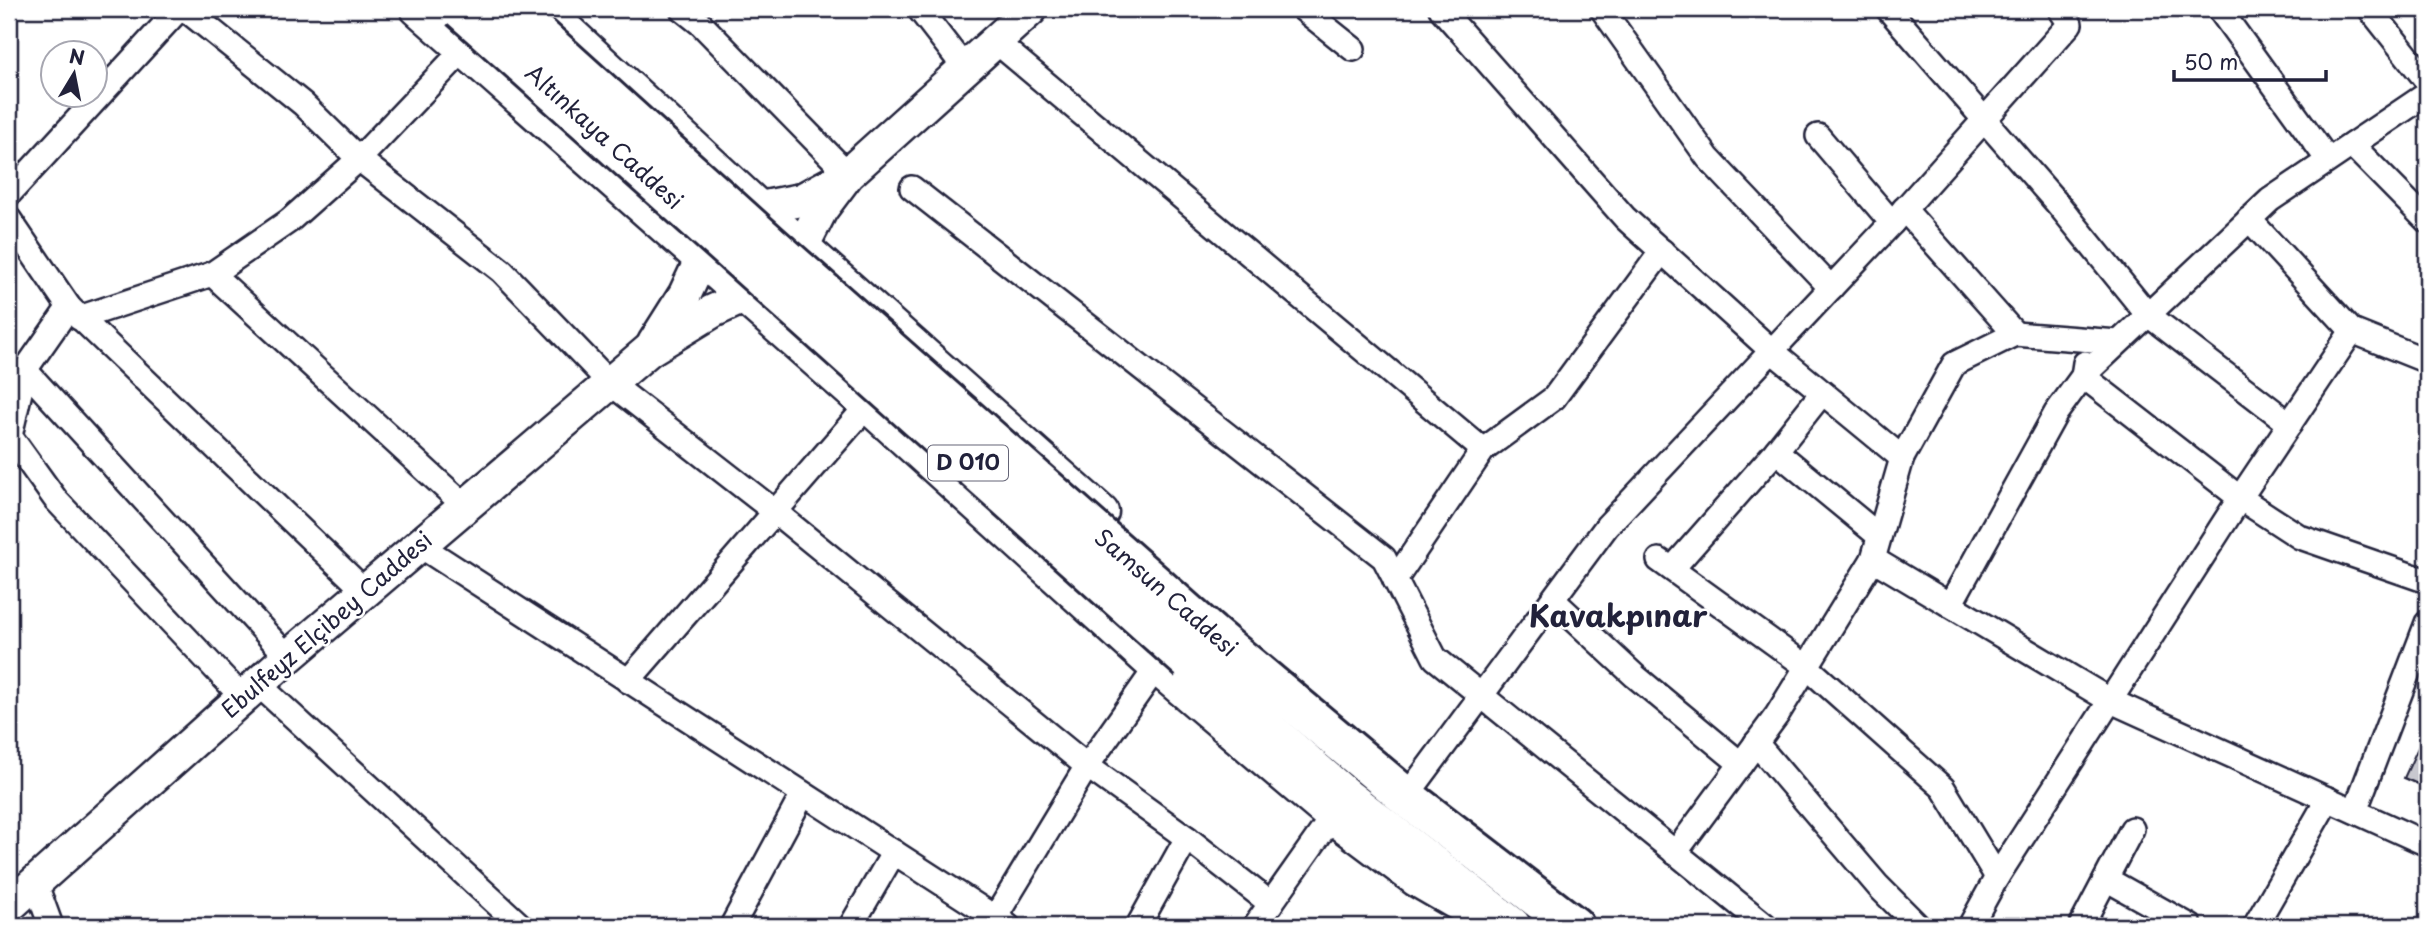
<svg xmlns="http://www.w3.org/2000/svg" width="2436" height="935" viewBox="0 0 2436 935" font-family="'Playpen Sans',sans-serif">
  <rect width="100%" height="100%" fill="#fff"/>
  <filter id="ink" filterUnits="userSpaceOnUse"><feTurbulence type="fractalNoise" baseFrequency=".0143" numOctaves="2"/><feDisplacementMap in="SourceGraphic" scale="14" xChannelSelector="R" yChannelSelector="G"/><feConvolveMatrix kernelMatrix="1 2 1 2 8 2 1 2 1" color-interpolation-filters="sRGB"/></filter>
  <g filter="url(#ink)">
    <polygon fill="#c8c8cf" stroke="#22223b" stroke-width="2" points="2427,728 2427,788 2404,778"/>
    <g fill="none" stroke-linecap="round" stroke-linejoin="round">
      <defs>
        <g id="street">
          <polyline points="185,9 303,104 359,159 502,271 610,383 774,511 1087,766 1187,838 1271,904"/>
          <polyline points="682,9 701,24 848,174"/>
          <polyline points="919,9 964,67"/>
          <polyline points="1303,9 1353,49"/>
          <polyline points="1441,9 1625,218 1772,351 1902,458"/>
          <polyline points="1602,9 1708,158 1831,288"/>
          <polyline points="1888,9 2057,203 2147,314 2290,424"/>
          <polyline points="2219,9 2328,160"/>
          <polyline points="2370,9 2427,81"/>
          <polyline points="994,40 1483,450"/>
          <polyline points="2427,94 2270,200 2083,376 2240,498 2300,537 2427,581"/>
          <polyline points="1818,136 1892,223"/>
          <polyline points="2352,145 2427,221"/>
          <polyline points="912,188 1384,558 1435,658 1766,926"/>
          <polyline points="9,194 179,9"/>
          <polyline points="1904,209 2015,334"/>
          <polyline points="9,219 69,307 365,591"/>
          <polyline points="2249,219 2352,331 2427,361"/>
          <polyline points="212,274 465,506"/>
          <polyline points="69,307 25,370 10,436 56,500 243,698"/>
          <polyline points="79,318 212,274 289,221 359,159 463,50"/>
          <polyline points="25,370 288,657"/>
          <polyline points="1776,451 1879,536"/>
          <polyline points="419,545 1008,926"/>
          <polyline points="1873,559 2111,701 2427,844"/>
          <polyline points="1659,560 1807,667 1943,788 1997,877"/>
          <polyline points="1672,569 1776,451 1822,393"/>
          <polyline points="1395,580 1483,450 1554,398 1662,251"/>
          <polyline points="1553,600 1635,676 1741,764"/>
          <polyline points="1950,605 2056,413 2083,376 2085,363"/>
          <polyline points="628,681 867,406"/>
          <polyline points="258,684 521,926"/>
          <polyline points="1756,743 1878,886 1918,926"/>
          <polyline points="1406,797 1607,526 1892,223 2070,24 2060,9"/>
          <polyline points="2355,811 2427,623"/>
          <polyline points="1675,853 1777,715 1873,559 1902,458 1954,364 2015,334 2118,342"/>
          <polyline points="2106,879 2190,926"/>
          <polyline points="35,882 51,926"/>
          <polyline points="732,926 803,794"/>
          <polyline points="851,926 894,852"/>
          <polyline points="990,926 1087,766 1156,668"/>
          <polyline points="1138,926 1187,838"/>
          <polyline points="1255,926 1332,817"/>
          <polyline points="1970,926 1997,877 2240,498 2352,331"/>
          <polyline points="2081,926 2132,829"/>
          <polyline points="2255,926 2328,799"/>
        </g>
        <g id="secondary">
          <polyline points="417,9 867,406 1156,668 1332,817 1416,880 1473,913"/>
          <polyline points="545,9 760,208 1102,512"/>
          <polyline points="747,214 760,208 801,200 838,180"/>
          <polyline points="654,343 685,294 701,260 713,244"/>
          <polyline points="9,906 288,657 649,350 713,311 761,289 782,273 797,257 821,210 848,174 1031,9"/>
        </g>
        <g id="highway">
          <polyline points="1210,633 1406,797 1574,926"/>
          <polyline points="1189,661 1346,798 1511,926"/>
        </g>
      </defs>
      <use href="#street" stroke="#22223b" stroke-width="28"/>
      <use href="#secondary" stroke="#22223b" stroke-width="37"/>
      <use href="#highway" stroke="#22223b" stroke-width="44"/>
      <use href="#street" stroke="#fff" stroke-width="23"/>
      <use href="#secondary" stroke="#fff" stroke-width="32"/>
      <use href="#highway" stroke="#fff" stroke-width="38"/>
      <defs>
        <g id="highway-bridge">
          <polyline points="461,9 1189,661"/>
          <polyline points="510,9 770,244 1210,633"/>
        </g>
      </defs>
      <use href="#highway-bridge" stroke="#22223b" stroke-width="44" stroke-linecap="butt"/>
      <use href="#highway-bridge" stroke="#fff" stroke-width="38"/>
    </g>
  </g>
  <g text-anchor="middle" stroke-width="5" stroke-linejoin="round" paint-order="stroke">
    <rect fill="#fff" stroke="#646476" stroke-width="2" x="928" y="445.5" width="80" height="35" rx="5"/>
    <g font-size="21" font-weight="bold" fill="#22223b">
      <text x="968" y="470">D 010</text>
    </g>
    <g font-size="23" fill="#22223b" stroke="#fff">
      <text transform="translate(604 137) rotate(42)" y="8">Altınkaya Caddesi</text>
      <text transform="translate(1166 593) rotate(41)" y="8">Samsun Caddesi</text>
      <text transform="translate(327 625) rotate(-41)" y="8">Ebulfeyz Elçibey Caddesi</text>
    </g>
    <g font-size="30" font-weight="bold" fill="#22223b" stroke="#fff">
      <text x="1618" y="627">Kavakpınar</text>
    </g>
  </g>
  <rect width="2436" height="935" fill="none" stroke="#fff" stroke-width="35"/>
  <rect x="18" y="18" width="2401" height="900" fill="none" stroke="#22223b" stroke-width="2.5" filter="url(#ink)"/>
  <g transform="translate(74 74) rotate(10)"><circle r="33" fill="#ffffff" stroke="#a7a7b1" stroke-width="2"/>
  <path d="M0-5L12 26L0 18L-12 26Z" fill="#22223b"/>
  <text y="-10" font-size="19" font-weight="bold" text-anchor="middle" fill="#22223b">N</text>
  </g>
  <path d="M2174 70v10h152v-10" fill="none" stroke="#22223b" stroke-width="3.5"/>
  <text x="2184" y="70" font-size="21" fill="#22223b" stroke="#ffffff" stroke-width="5" paint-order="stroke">50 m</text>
</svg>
